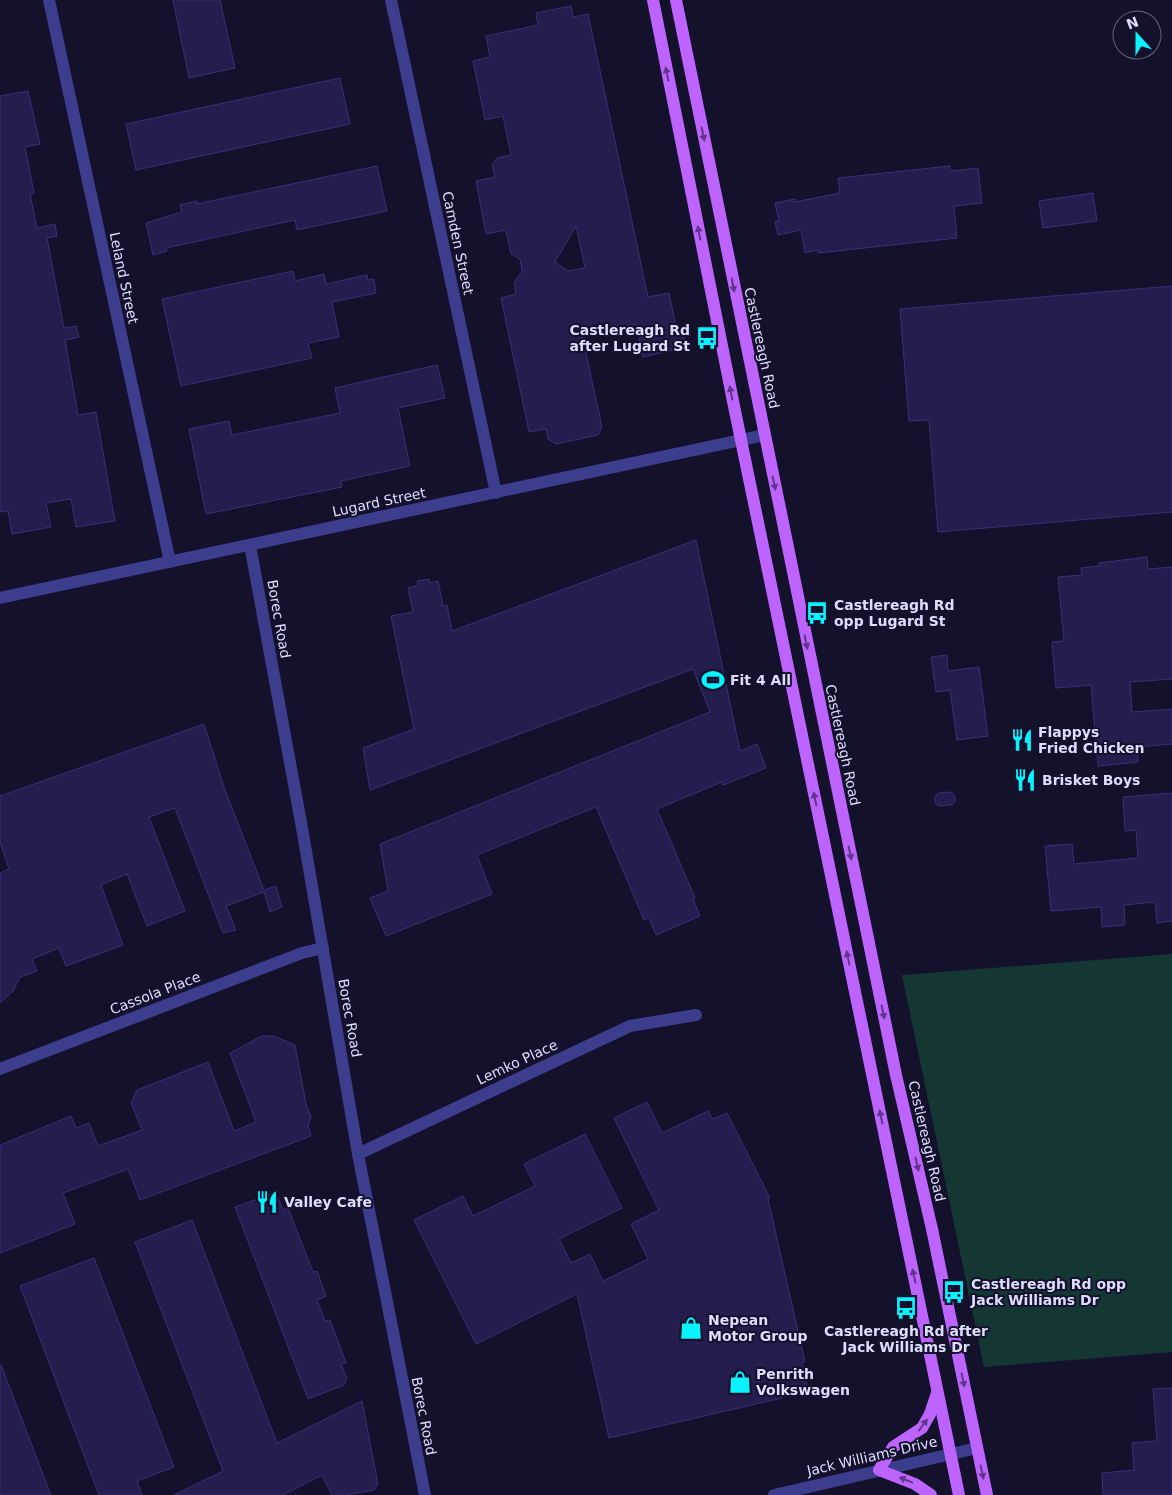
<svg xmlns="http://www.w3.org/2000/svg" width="1172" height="1495" viewBox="0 0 1172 1495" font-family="'DejaVu Sans',sans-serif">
  <rect width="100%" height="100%" fill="#14112c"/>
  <polygon fill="#143734" points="1172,954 1172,1352 984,1367 902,975"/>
  <g fill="#241d4e" stroke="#3a2f7a" fill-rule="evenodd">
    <polygon points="173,0 220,0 235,68 189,78"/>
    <path d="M571,6L573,17L588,14L648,297L669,293L677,331L683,329L686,347L643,357L636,324L582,335L602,427L598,435L556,444L548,439L546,429L529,432L501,298L516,294L514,283L522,271L520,259L511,254L506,230L486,234L476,181L495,177L492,165L497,158L511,155L503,116L485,120L473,61L490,57L486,36L538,25L536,13ZM576,226L585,268L568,271L555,262Z"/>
    <polygon points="340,78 350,124 136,170 126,124"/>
    <polygon points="28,91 40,144 25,147 34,193 30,194 37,228 55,224 57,236 47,238 64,328 76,326 79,337 65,340 78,415 96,412 115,521 76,527 71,499 46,503 51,527 12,534 8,511 0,512 0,96"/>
    <polygon points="377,166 387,211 297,230 295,220 166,248 167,251 153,255 146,223 182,212 180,205 197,201 197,204"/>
    <polygon points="950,166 950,171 978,168 982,203 954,206 957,238 818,253 818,250 805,253 801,230 778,235 775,222 779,221 775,203 795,199 795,202 840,193 838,178"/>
    <polygon points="1093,193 1097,221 1043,228 1039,201"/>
    <polygon points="293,271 295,281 324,274 326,284 367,275 368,280 374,279 376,293 332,302 339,337 308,343 312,358 181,386 162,299"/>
    <polygon points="1172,286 1172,512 938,532 929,420 909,421 900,309"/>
    <polygon points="437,365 445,398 398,408 410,466 341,481 342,487 206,514 189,429 229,421 232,435 340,413 335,388"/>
    <polygon points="696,540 740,751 757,744 766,768 723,785 722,782 657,809 695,898 693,899 700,916 656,935 649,918 644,920 596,807 477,855 492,894 386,936 370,898 388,891 380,844 710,712 693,669 370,790 363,748 414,729 391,616 413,612 408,588 418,585 417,581 429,579 430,583 438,581 443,606 447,605 452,631"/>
    <polygon points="1147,557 1148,569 1172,567 1172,679 1130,682 1132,712 1172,709 1172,744 1137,747 1138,762 1098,766 1091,685 1056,688 1052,642 1064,641 1058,577 1082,575 1081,568 1100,566 1099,563"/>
    <polygon points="947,655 948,671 979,667 988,736 957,740 950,690 936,692 931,657"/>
    <polygon points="204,724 225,790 264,890 276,886 282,907 270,912 264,892 226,906 236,930 223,933 175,808 149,817 185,911 147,926 127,874 101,885 123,945 66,966 59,948 32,959 37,971 20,977 13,991 0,1003 0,873 9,869 0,842 0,796"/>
    <polygon points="951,792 955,797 955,802 951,805 939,806 935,803 935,797 938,793"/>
    <polygon points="1172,793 1172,921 1157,923 1155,902 1124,905 1125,925 1102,927 1101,907 1051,911 1045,846 1072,844 1074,864 1138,858 1136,830 1125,831 1123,797"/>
    <polygon points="262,1036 274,1036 295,1045 306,1104 311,1117 308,1125 311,1136 140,1200 128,1169 63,1193 75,1224 0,1253 0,1145 71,1116 76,1128 89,1123 98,1146 142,1130 131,1103 137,1090 208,1062 234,1131 256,1122 230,1053"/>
    <polygon points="647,1102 662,1133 708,1111 713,1119 727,1113 770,1198 768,1199 805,1362 802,1362 808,1390 781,1395 782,1398 609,1438 577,1294 476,1344 414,1220 463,1196 473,1216 535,1186 524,1164 585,1134 622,1208 559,1239 571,1263 590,1254 603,1281 648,1259 631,1224 659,1210 614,1118"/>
    <polygon points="272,1194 278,1198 283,1210 288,1208 313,1272 317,1271 326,1296 317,1300 325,1321 330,1320 346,1363 341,1364 347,1378 344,1385 308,1399 235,1207"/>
    <polygon points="192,1220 277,1443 362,1401 378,1484 374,1490 346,1495 332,1495 322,1475 283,1495 174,1495 223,1471 135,1242"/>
    <polygon points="94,1258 174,1467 137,1481 142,1495 99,1495 20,1286"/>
    <polygon points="0,1365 1,1365 51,1495 0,1495"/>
    <polygon points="1172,1388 1172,1495 1103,1495 1102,1473 1134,1470 1132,1443 1157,1441 1153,1389"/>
  </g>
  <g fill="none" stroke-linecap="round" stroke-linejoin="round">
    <g stroke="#3c3d8c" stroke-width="12">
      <polyline points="49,0 170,562"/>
      <polyline points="391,0 496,493"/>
      <polyline points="250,545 302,828 358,1154 425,1495"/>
      <polyline points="0,598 764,435"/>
      <polyline points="0,1069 302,953 323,948"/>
      <polyline points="358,1154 630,1026 696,1015"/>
      <polyline points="774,1495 977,1448"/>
    </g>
    <g stroke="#bd64ff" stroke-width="12">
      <polyline points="653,0 735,411 959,1495"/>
      <polyline points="676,0 896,1075 932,1229 987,1495"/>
      <polyline points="931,1495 915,1484 879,1470 893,1447 922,1428 930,1414 937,1393"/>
    </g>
  </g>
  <defs><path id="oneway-solid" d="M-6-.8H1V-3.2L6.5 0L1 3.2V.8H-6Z" transform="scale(1.25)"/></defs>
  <g fill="#60368b">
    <use href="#oneway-solid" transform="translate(667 74) rotate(-101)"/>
    <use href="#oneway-solid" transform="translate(703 134) rotate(78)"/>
    <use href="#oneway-solid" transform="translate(699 233) rotate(-101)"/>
    <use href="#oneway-solid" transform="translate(733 285) rotate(79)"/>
    <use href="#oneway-solid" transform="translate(731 393) rotate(-101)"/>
    <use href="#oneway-solid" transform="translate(774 483) rotate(78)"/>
    <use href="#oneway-solid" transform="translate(806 642) rotate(78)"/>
    <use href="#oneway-solid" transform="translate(815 799) rotate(-102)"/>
    <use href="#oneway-solid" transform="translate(850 853) rotate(78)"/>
    <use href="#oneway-solid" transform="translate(848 958) rotate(-102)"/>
    <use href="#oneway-solid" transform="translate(883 1012) rotate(78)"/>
    <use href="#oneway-solid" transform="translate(881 1117) rotate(-102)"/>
    <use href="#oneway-solid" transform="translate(917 1164) rotate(77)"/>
    <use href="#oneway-solid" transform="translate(914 1276) rotate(-102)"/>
    <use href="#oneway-solid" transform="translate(963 1380) rotate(78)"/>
    <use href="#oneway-solid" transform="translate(923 1425) rotate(-54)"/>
    <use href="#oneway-solid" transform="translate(982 1472) rotate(78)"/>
    <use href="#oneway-solid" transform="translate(906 1480) rotate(-158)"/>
  </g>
  <defs>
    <symbol id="bus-bare" viewBox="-9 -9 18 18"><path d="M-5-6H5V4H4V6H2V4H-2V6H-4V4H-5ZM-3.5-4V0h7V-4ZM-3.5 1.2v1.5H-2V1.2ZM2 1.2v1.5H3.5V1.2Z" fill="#09f3ff" stroke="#14112c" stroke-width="2.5" paint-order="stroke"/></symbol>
    <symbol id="stadium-bare" viewBox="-9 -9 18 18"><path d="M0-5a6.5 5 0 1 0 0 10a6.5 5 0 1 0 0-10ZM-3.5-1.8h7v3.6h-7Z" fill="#09f3ff" stroke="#14112c" stroke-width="2.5" paint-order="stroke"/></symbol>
    <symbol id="restaurant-bare" viewBox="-9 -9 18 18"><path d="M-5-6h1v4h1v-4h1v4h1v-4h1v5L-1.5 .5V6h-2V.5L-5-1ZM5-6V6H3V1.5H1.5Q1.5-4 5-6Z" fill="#09f3ff" stroke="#14112c" stroke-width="2.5" paint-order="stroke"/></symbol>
    <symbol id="shop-bare" viewBox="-9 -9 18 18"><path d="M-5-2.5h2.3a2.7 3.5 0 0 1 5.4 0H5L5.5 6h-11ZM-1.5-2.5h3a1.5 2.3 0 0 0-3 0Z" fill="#09f3ff" stroke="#14112c" stroke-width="2.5" paint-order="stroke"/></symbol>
  </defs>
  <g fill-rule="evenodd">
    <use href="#bus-bare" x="691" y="322" width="32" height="32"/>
    <use href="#bus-bare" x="801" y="597" width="32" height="32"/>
    <use href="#stadium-bare" x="697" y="664" width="32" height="32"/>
    <use href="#restaurant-bare" x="1006" y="724" width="32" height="32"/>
    <use href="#restaurant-bare" x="1009" y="764" width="32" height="32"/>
    <use href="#restaurant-bare" x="251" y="1186" width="32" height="32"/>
    <use href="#bus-bare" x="938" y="1276" width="32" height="32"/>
    <use href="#bus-bare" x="890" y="1292" width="32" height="32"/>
    <use href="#shop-bare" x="675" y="1312" width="32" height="32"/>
    <use href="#shop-bare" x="724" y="1366" width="32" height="32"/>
  </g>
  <g text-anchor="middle" stroke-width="4" stroke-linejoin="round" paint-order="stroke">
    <g font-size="14" fill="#dfddff" stroke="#14112c">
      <text transform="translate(458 243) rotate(78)" y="5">Camden Street</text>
      <text transform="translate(124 278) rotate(78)" y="5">Leland Street</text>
      <text transform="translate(762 348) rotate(78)" y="5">Castlereagh Road</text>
      <text transform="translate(379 502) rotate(-12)" y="5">Lugard Street</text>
      <text transform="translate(279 619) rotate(80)" y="5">Borec Road</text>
      <text transform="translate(843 745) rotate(78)" y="5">Castlereagh Road</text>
      <text transform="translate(155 993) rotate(-21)" y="5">Cassola Place</text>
      <text transform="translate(350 1018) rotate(80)" y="5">Borec Road</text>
      <text transform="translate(517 1062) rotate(-25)" y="5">Lemko Place</text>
      <text transform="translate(927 1141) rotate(77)" y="5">Castlereagh Road</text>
      <text transform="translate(424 1416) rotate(79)" y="5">Borec Road</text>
      <text transform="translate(872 1456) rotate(-13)" y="5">Jack Williams Drive</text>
    </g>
    <g font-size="14" font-weight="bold" fill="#dfddff" stroke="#14112c" text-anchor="start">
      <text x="690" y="335" text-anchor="end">Castlereagh Rd<tspan x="690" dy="16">after Lugard St</tspan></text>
      <text x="834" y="610">Castlereagh Rd<tspan x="834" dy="16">opp Lugard St</tspan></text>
      <text x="730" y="685">Fit 4 All</text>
      <text x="1038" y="737">Flappys<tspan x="1038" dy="16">Fried Chicken</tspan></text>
      <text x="1042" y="785">Brisket Boys</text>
      <text x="284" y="1207">Valley Cafe</text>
      <text x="971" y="1289">Castlereagh Rd opp<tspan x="971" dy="16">Jack Williams Dr</tspan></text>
      <text x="708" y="1325">Nepean<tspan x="708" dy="16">Motor Group</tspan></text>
      <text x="906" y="1336" text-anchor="middle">Castlereagh Rd after<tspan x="906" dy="16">Jack Williams Dr</tspan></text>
      <text x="756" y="1379">Penrith<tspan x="756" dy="16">Volkswagen</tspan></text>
    </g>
  </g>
  <g transform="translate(1137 35) rotate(339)"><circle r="24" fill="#14112c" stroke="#656380"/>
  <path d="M0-4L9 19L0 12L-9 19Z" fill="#09f3ff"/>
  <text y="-8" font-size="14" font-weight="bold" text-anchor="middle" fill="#dfddff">N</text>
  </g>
</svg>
